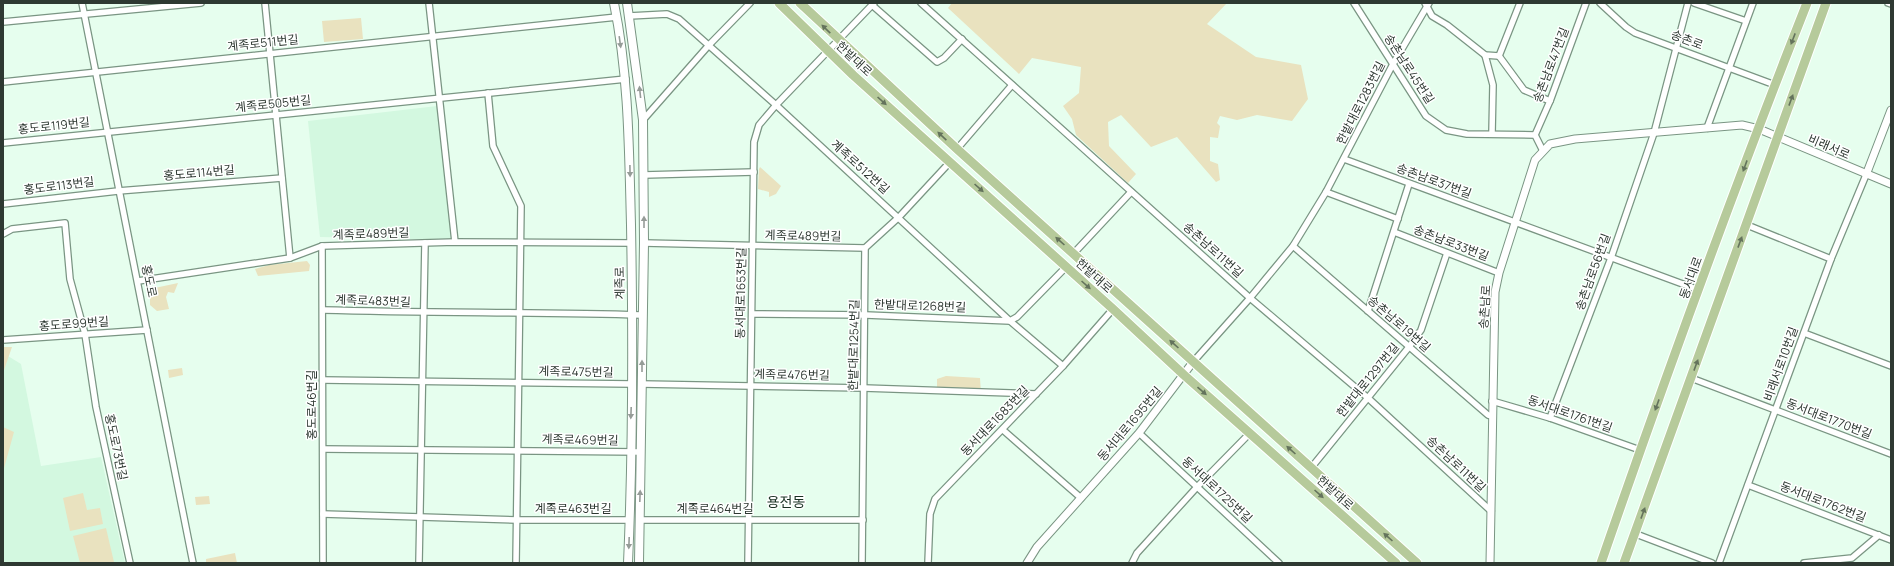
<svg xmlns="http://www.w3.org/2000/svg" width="1894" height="566" viewBox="0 0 1894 566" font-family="Manrope,'Noto Sans KR',sans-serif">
  <rect width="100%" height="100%" fill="#e6feee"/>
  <g fill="#d3f8e0">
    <polygon points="437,106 452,240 320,237 308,121"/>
    <polygon points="3,353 21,364 41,466 101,457 125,563 3,563"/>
  </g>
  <g fill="#e9e2bf">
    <polygon points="952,3 1227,3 1207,24 1256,57 1301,65 1308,99 1292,121 1257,115 1237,120 1220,116 1217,123 1220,126 1218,138 1210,137 1210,161 1218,164 1220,180 1216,182 1177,137 1151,147 1121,115 1108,122 1109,146 1136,174 1128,183 1076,135 1072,119 1063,106 1079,93 1081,67 1032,58 1019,74 948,8"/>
    <polygon points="361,18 363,39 324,42 322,21"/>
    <polygon points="760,167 781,186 776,194 769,197 769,192 758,189 759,169"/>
    <polygon points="307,261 310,265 309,271 258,276 255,269 269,265"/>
    <polygon points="178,283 174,293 168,292 166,297 169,309 157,311 150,305 150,289"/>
    <polygon points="3,347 12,347 3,373"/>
    <polygon points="182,368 183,375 169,378 168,370"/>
    <polygon points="946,376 980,378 981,393 937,391 937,379"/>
    <polygon points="3,427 14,432 3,472"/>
    <polygon points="83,493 87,510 100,508 103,524 70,531 63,498"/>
    <polygon points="209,496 210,504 196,505 195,497"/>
    <polygon points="106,528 114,562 80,563 73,536"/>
    <polygon points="235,553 237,563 206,563 206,559"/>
  </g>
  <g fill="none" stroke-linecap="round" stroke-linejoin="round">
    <defs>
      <g id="minor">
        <polyline points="82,3 193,563"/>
        <polyline points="265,3 290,258"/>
        <polyline points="429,3 455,242"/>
        <polyline points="921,3 1250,298 1368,398 1491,511"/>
        <polyline points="1354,3 1426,116 1446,130 1467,134 1535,135 1543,151"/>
        <polyline points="1425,3 1432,16 1447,25 1485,55 1499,56"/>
        <polyline points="1600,3 1626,27 1635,33 1775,85"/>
        <polyline points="1694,3 1746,21"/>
        <polyline points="1888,3 1891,4"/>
        <polyline points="872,5 937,62 944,58 962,39"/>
        <polyline points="629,16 667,14 679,19 776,105 1010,321 1063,366"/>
        <polyline points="3,22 201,3"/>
        <polyline points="1485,55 1493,85 1492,133"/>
        <polyline points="1499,56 1524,90 1550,101"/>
        <polyline points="1499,56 1520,3"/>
        <polyline points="3,82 617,17"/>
        <polyline points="488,93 493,146 521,206 516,563"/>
        <polyline points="643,120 709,45 750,3"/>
        <polyline points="1707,128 1753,3"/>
        <polyline points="1535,135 1550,101 1586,3"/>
        <polyline points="3,143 626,79"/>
        <polyline points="957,149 1012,85"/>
        <polyline points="1344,159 1699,290"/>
        <polyline points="644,175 754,172"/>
        <polyline points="1326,192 1398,219"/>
        <polyline points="3,204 118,191 282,178"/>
        <polyline points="1747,225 1831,259"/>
        <polyline points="1394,232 1499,273"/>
        <polyline points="3,234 12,229 65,223 70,279 85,334 96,407 130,563"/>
        <polyline points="644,243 865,248"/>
        <polyline points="322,246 323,563"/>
        <polyline points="1293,246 1488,415 1492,416"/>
        <polyline points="1074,253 1131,192"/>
        <polyline points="138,281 290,258 322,246 455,242 631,243"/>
        <path d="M323,310C429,313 536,312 642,315"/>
        <polyline points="1368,311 1409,184"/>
        <polyline points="752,314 866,315 1010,321 1017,317 1066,267"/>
        <polyline points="1804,333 1891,366"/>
        <polyline points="3,340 147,330"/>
        <polyline points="1193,362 1250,298 1293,246 1326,192 1393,64 1429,3"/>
        <polyline points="1691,378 1891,454"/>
        <polyline points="323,380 632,384"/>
        <polyline points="642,384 864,388 1036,394"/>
        <polyline points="1492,401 1550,418 1640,450"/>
        <polyline points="1550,418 1611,258 1654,133 1688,3"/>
        <polyline points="1003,430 1081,498"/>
        <polyline points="1139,433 1279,563"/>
        <polyline points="323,449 641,452"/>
        <polyline points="1311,468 1409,347 1421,330 1447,253"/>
        <polyline points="1748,485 1891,540"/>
        <polyline points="323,514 517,520 630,520"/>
        <polyline points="639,520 863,520"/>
        <polyline points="1636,534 1712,563"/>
        <polyline points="419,563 425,243"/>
        <polyline points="748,563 754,142 759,125 776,105 874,3"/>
        <polyline points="862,563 865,248 899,217 950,162"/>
        <polyline points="928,563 930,514 935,499 1063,366 1113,309"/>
        <polyline points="1132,563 1137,553 1197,487 1250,433"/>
        <polyline points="1719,563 1831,259 1866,175"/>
        <polyline points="1804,563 1852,558 1879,535"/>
      </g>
      <g id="tertiary">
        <polyline points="1866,175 1891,110"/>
        <polyline points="1027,563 1037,547 1139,433 1193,362"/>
        <polyline points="1490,563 1495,292 1499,273 1535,160 1550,144 1575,139 1742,125 1759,129 1891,184"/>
      </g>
      <g id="secondary">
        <path d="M614,3C629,77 629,151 631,225C633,338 633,451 628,563"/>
        <polyline points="627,3 643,120 644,243 639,563"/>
      </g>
      <g id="primary">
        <polyline points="779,3 853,75 1113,309 1184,375 1396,563"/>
        <polyline points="800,3 957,149 1417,563"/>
        <path d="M1601,563C1666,375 1734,188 1807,3"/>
        <polyline points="1624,563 1826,3"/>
      </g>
    </defs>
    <use href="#minor" stroke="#7a9583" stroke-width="8"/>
    <use href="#tertiary" stroke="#7a9583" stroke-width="9"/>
    <use href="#secondary" stroke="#7a9583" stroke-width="10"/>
    <use href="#primary" stroke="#fff" stroke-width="11"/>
    <use href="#minor" stroke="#fff" stroke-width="5.5"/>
    <use href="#tertiary" stroke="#fff" stroke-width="7"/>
    <use href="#secondary" stroke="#fff" stroke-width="8"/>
    <use href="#primary" stroke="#b6ca9b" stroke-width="9"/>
  </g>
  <defs><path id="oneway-solid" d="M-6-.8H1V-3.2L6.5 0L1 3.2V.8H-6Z"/></defs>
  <g fill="#64735c">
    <use href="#oneway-solid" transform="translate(826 29) rotate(-136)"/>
    <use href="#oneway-solid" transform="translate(1793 39) rotate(111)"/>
    <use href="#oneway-solid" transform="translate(1791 100) rotate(-70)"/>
    <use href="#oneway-solid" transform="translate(882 101) rotate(42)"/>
    <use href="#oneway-solid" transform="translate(942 136) rotate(-137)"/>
    <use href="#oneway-solid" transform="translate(1745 166) rotate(110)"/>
    <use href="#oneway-solid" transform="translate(979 188) rotate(42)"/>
    <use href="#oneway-solid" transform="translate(1060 241) rotate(-138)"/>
    <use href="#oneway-solid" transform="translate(1740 242) rotate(-70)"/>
    <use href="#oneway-solid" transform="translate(1086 285) rotate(42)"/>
    <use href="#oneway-solid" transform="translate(1174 344) rotate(-138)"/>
    <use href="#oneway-solid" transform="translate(1696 365) rotate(-70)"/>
    <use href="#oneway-solid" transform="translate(1202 391) rotate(41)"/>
    <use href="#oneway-solid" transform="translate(1657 405) rotate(110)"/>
    <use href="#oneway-solid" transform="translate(1291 450) rotate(-138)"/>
    <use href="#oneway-solid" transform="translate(1319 494) rotate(42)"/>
    <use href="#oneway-solid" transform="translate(1643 513) rotate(-70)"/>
    <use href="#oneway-solid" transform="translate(1388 537) rotate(-138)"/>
  </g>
  <g fill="#969c98">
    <use href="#oneway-solid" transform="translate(620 42) rotate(82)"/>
    <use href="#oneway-solid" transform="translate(640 92) rotate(-96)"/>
    <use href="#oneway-solid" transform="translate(630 171) rotate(89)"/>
    <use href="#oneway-solid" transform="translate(644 222) rotate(-90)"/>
    <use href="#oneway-solid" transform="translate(642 366) rotate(-90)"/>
    <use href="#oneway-solid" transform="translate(631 413) rotate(92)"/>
    <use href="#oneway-solid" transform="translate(640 496) rotate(-88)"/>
    <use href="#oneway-solid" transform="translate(629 543) rotate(92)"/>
  </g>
  <g text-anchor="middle" stroke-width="3" stroke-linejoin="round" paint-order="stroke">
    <g font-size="12" fill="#2e3932" stroke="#fff">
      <text transform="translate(1687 40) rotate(21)" y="4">송촌로</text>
      <text transform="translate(263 43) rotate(-6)" y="4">계족로511번길</text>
      <text transform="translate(854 59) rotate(43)" y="4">한밭대로</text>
      <text transform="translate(1551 65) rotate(-69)" y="4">송촌남로47번길</text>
      <text transform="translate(1409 69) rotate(57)" y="4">송촌남로45번길</text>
      <text transform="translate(1361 103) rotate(-63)" y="4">한밭대로1283번길</text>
      <text transform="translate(273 104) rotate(-6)" y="4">계족로505번길</text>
      <text transform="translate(54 126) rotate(-6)" y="4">홍도로119번길</text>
      <text transform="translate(1829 147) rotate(23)" y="4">비래서로</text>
      <text transform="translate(860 167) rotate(42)" y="4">계족로512번길</text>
      <text transform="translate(199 173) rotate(-5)" y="4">홍도로114번길</text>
      <text transform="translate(1434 181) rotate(20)" y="4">송촌남로37번길</text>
      <text transform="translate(59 186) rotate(-7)" y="4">홍도로113번길</text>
      <text transform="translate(371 234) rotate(-2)" y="4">계족로489번길</text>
      <text transform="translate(803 236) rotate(1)" y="4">계족로489번길</text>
      <text transform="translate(1451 243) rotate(21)" y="4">송촌남로33번길</text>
      <text transform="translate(1213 250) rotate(42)" y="4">송촌남로11번길</text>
      <text transform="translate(1593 272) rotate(-70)" y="4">송촌남로56번길</text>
      <text transform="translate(1094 276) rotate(42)" y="4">한밭대로</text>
      <text transform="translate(1691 278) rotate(-70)" y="4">동서대로</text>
      <text transform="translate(149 281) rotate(78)" y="4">홍도로</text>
      <text transform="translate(620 283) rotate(-91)" y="4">계족로</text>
      <text transform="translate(741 293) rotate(-89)" y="4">동서대로1653번길</text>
      <text transform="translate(373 301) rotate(2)" y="4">계족로483번길</text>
      <text transform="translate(920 306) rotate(2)" y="4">한밭대로1268번길</text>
      <text transform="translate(1485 307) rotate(-86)" y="4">송촌남로</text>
      <text transform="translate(74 324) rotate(-4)" y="4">홍도로99번길</text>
      <text transform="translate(1399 324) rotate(41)" y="4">송촌남로19번길</text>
      <text transform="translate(854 345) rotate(-89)" y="4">한밭대로1254번길</text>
      <text transform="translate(1781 364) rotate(-70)" y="4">비래서로10번길</text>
      <text transform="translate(576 372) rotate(1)" y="4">계족로475번길</text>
      <text transform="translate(792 375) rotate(1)" y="4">계족로476번길</text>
      <text transform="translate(1368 380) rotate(-51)" y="4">한밭대로1297번길</text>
      <text transform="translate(312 405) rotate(-90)" y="4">홍도로46번길</text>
      <text transform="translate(1570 414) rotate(19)" y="4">동서대로1761번길</text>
      <text transform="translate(1829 419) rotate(21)" y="4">동서대로1770번길</text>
      <text transform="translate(995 421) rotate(-46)" y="4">동서대로1683번길</text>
      <text transform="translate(1130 424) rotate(-50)" y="4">동서대로1695번길</text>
      <text transform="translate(580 440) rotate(1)" y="4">계족로469번길</text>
      <text transform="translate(116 447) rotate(78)" y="4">홍도로73번길</text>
      <text transform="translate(1456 464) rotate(43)" y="4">송촌남로11번길</text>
      <text transform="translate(1217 490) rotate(43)" y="4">동서대로1725번길</text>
      <text transform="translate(1335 493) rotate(42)" y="4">한밭대로</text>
      <text transform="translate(1823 502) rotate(21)" y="4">동서대로1762번길</text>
      <text x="573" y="513">계족로463번길</text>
      <text x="715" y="513">계족로464번길</text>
    </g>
    <g font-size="14" fill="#193123" stroke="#fff">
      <text x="786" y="507">용전동</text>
    </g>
  </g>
  <rect width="1894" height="566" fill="none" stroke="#2e3932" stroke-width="8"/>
</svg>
